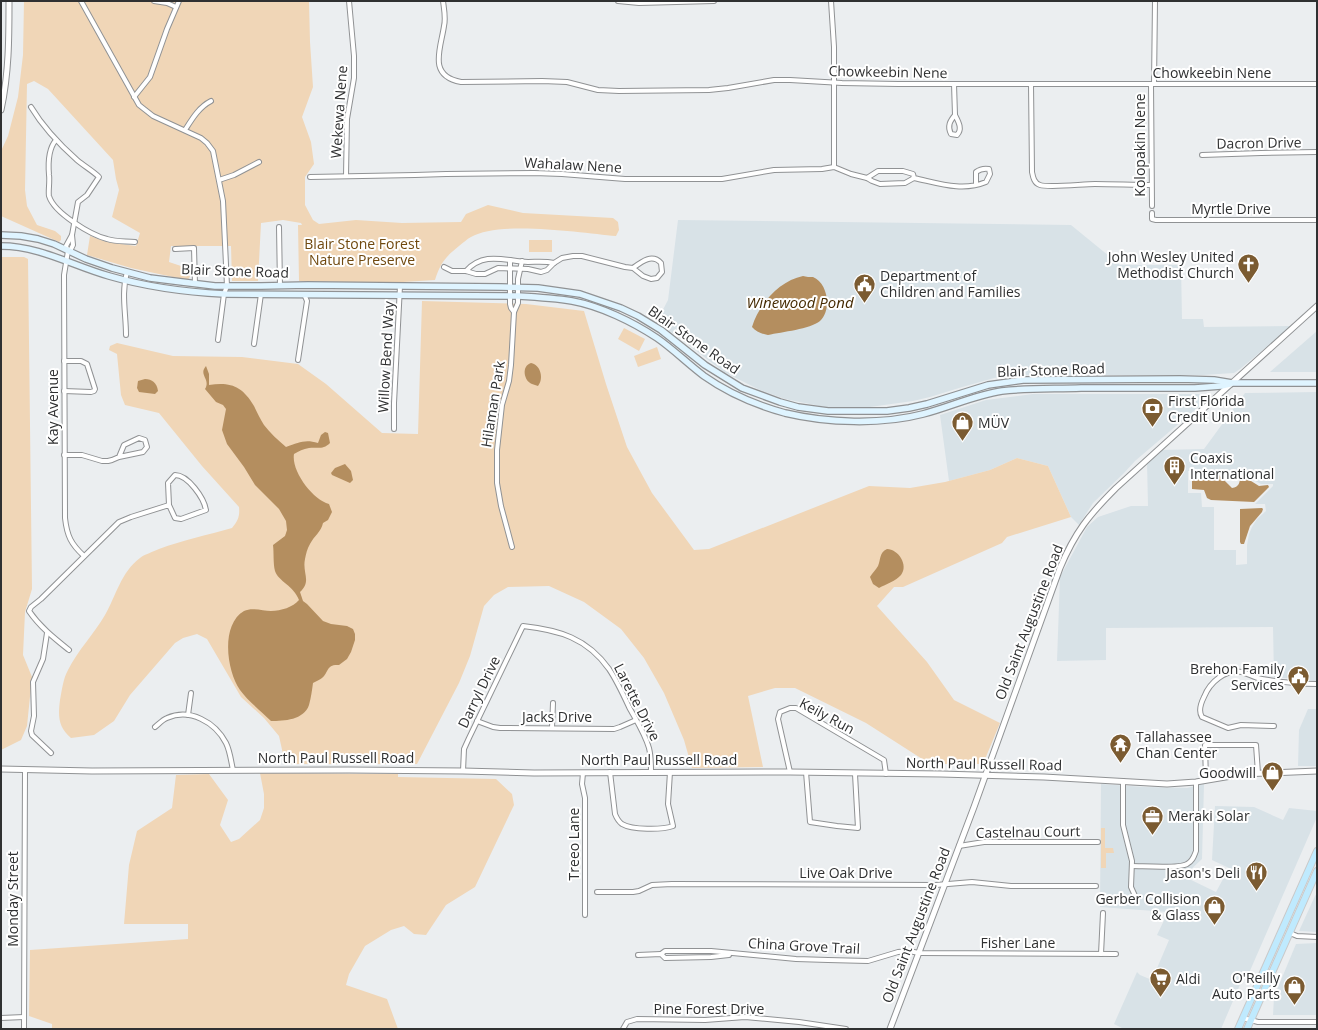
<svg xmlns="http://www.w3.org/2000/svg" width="1318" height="1030" viewBox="0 0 1318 1030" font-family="'Open Sans',sans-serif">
  <rect width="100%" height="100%" fill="#ebeef0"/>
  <g fill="#d8e2e7" fill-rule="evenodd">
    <polygon points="678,220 1071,225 1120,265 1181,265 1182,319 1203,319 1204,327 1292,326 1240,369 1234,373 1203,375 1023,375 994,378 959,388 930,397 913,401 870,407 825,407 785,399 760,390 724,372 674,334 656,323 668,300"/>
    <polygon points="1317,331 1317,372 1270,372"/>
    <path d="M1317,392V681L1274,677L1273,627L1106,628V660L1057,661L1060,577L1087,527L1098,517L1131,506H1148L1147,462L1160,450L1204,449L1245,393ZM1188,471L1242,474L1261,484H1273V486L1255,504H1265L1266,511L1257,519L1252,527L1249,534L1247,545V564L1236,565V550H1214V507H1202L1201,493H1188Z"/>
    <polygon points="1033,394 1208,394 1210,397 1135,461 1124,473 1093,503 1079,525 1071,517 1048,466 1017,458 990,470 949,481 940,415 986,400"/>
    <polygon points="1308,709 1317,709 1317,766 1298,766 1299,730"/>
    <polygon points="1101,784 1144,787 1187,788 1204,784 1202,859 1186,874 1185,877 1216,892 1229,868 1212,860 1215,806 1254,807 1283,820 1289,808 1317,811 1317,817 1249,973 1245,973 1221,1029 1124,1029 1114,1024 1137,972 1140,975 1152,980 1169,940 1157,935 1168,912 1100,907"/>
    <polygon points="1317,893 1317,932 1299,931 1315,896"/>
    <polygon points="1317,943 1317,1015 1273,1015 1274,997 1296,944"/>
  </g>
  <g fill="#f0d6b7">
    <path d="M24,1H309L310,42L313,87L302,117L311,142L314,164L305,177V205L313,220L319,224L356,220L402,223L461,222L466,214L488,205L523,213L613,218L618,222L619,230L616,236C582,233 500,220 471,237C467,239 463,243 459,246C445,257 440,264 435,280L387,283L299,281L298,225H302L301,223L283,220L261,223L258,281H232L231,246H171L169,262L187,268L190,277L187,280L131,268L87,255L90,236L107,242L136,246L140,233L112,217L119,190L116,179L113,160L48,89L34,81L27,84L25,190L27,206L37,225L55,231L61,236V240L59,242L1,216V151L8,136L18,97L23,55Z"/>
    <rect x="529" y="240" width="23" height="12"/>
    <polygon points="1,257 24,257 28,259 32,589 25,612 23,655 32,677 27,726 21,740 1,750"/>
    <path d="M422,301L526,304L584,311L606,384L627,447L652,493L694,550L709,549L869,486L910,488L945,482L990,470L1017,458L1048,466L1071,517L1007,537L1002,543L903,587H894L877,606L927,662L954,700L1000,723L983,764H930L866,723L795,688H775L748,696L763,767L692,768L684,740L664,693L644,658L621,629L584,602L549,586L508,587L494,595L484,606L470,656L459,683L417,764H283V754L279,736L264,718L241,697L207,639L197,634L183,638L175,643L130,695L114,721L94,735L71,738C58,727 58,716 60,700C62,690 63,679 68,670C78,650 94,634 105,615C116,596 121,572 140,558C145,554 153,552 159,549C183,540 208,535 232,528C238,521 240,516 239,507L202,466L159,413L125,405L121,395L117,354L109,350L110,346L117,343L173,356L242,357L298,364L326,384L382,433L418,434Z"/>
    <polygon points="624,328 645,339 639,351 618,339"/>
    <polygon points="657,347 661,359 638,367 634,356"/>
    <polygon points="260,773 398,774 398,777 496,779 512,794 514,805 475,887 446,905 426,935 414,934 404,926 391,930 365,946 349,974 346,985 387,999 398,1029 52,1029 52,1024 29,1016 30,950 188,939 188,924 124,924 129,865 137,831 172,808 176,775 209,774 228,800 220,825 231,842 239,839 260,820 264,808 264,794"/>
    <polygon points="1101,828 1105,828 1105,848 1113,848 1114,853 1106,853 1106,868 1101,868"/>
  </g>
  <g fill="#b48e5f">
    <path d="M803,276C806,277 810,277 813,277C828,283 832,310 820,321C810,329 782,332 768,335C762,334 756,332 752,327C759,304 779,281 803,276Z"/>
    <path d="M531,363C541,365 544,379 538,386C536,385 534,385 532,384C524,381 521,366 531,363Z"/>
    <path d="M206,366L209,374V385C231,382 242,386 254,406C257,412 260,419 264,425C270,433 278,440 286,447C299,443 304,439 318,443L321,435L325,432L328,433L330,443C323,450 318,447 309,448C303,449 299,451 294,454C291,471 313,500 329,504L332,512L328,520L323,523C321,532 314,536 310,544C307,549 306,554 305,559C302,573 312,581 300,592L303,601L307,604L323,621L331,624L347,626L353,629L355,634V640L351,652L347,659L339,665C326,664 329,672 322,678C320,680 316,681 313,683C312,690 311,698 309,705C304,720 284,721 271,721C262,712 247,700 240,690C227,672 220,625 244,611C252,607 263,611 271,611C281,611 293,607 299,600C294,586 278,581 275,571C273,563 274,553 273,545L285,536L287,530L286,521L279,509L255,485L244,467L227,444L222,430L226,409L223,405L216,402L205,389C211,379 198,375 206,366Z"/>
    <path d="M145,379C152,379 157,383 158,391L155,394L139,392L137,388L138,381Z"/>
    <polygon points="345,464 351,471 353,480 350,483 332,475 331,473 335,468"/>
    <path d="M1194,474L1219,475L1232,488C1239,487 1240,483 1240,476H1243L1259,486L1268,485L1269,487L1254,502L1211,500L1207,498L1204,490L1192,489V475Z"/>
    <polygon points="1262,508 1263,509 1262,512 1250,526 1244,544 1241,544 1240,542 1240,509"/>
    <path d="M887,549C898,549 909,565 901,575C896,581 886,584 879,588L873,584L870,577C872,573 876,570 878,566C881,559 879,553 887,549Z"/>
  </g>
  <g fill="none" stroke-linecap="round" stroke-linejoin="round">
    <defs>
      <g id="minor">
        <polyline points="81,1 139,105 153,116 201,138 207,143 213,151 223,201 227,286 224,294 218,340"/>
        <polyline points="154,1 167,3 176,7"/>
        <path d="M443,1C444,9 446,18 444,26C441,48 427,76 461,82L542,81L567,82L598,90L619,91L709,90L728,88L774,80H790L842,83L898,84H1317"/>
        <polyline points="618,1 639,3 714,1"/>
        <polyline points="831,1 834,47 834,167"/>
        <polyline points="954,84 955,115"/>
        <path d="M1031,84L1032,172C1033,177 1034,183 1040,185C1049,188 1083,184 1095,184C1114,184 1133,185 1151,185"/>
        <polyline points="1151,84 1152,206"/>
        <polyline points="1154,84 1155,1"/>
        <polyline points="134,97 150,77 167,29 179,1"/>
        <path d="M31,107C43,127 59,144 77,160C84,166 93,171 99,177L87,195L78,202L72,235L73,245L71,249L68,251"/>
        <path d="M955,115C958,121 963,129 957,135L951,134C947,126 950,121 955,115Z"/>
        <path d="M185,130C192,119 199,107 211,101"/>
        <path d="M56,140C48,149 48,163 49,175C50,181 48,192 49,196C54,213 91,235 107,239C116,242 126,241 135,242"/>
        <polyline points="1202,155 1261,153 1317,152"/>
        <polyline points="346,176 347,119 354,78 354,56 349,1"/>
        <polyline points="310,177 415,175 446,174 534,173 562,174 625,179 722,179 774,170 822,169 834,167 851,174 867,178 872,181 880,184 905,183 914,178"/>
        <path d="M867,178L878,171H903L913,174L914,178C938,183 962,192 986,182L990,174L989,169C983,168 980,169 976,172V184"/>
        <polyline points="219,180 234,175 259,162"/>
        <polyline points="1152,213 1152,219 1156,220 1317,220"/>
        <polyline points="279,227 280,286"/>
        <path d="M72,235L66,246L68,251L64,275L65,518C67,536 71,544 84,556"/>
        <polyline points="175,249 194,248 195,284"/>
        <polyline points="510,260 510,304 511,308 514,312"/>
        <path d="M444,267L452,271H466L476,274H485L498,268L528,269L541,272L547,270L554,263L562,258L573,256H582L625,267L633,268L643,276L651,279L657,278L662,272L661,263C652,253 641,262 633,268"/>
        <path d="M466,271C484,251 505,261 528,262C537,262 545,261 554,263"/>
        <path d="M126,335C126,314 121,293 127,272"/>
        <polyline points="254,344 261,294"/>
        <polyline points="298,360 307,301 304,294"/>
        <polyline points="64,361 81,361 87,364 95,389 94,391 91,392 64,391"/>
        <polyline points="394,429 394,403 400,286"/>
        <polyline points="64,455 82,455 102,461 108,461 112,460 119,457 143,452 147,447 145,440 139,438 124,445 119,457"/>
        <polyline points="512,547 501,506 497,483 497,450 502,405 509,381 511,365 514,312 518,303 518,279 522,261"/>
        <polyline points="47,633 43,659 33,682 34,716 31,731 32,735 51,753"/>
        <path d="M69,650C54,638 40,627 29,611L31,607L41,599L119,522L131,517L169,505L175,518L181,519L206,510C204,498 188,475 175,475L168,483L169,505"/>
        <polyline points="188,715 191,693"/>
        <polyline points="477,721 493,727 500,728 614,729 620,727 636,720"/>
        <path d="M1274,726L1241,725L1228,728L1202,717C1198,711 1201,703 1204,697C1210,682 1225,669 1242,672C1249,674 1255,678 1262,679C1280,682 1299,684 1317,684"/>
        <path d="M155,727C159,724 162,720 167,718C190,708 215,722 226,743C230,751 231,761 233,770"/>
        <polyline points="552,728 553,703"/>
        <path d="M463,771L464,749L469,738L523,626C559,630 587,638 609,669C617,681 623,694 629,707C636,720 645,734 649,748C651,756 651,764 651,772"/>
        <path d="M610,772L615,814C617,819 618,821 622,824C632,830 662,830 673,826L668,804L670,772"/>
        <polyline points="790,772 778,719 780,712 790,708 796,708 884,760 886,774"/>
        <polyline points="806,772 810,822 837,826 858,828 855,774"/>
        <polyline points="583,773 582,784 585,798 585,915"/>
        <polyline points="1206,780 1205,745 1256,745 1258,773"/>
        <polyline points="1123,781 1123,825 1132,861 1131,887 1136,898"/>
        <polyline points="959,846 984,842 1098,842"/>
        <path d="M1132,866C1143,866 1179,869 1187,864C1193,861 1194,856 1196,851V782"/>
        <polyline points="597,892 633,892 639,891 652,885 672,884 936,885 972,882 1011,886 1096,886"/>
        <polyline points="1290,933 1297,936 1317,937"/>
        <polyline points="661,954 665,951 711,951 796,959 828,960 868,961 898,952 909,951 919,953 1116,954"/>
        <polyline points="1101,954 1103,913"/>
        <polyline points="638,955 661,954 665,958 711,957 729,955"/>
        <polyline points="1,1018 24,1017"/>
        <polyline points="1243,1018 1258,1022 1317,1022"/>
        <polyline points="24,1029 25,770"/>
        <polyline points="623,1029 627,1022 637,1019 705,1020 745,1017 799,1022 846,1029"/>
      </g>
      <g id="tertiary">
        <path d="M1,110C9,73 9,38 9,1"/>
        <polyline points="1,769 92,771 349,770 463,771 534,773 790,772 941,774 1044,777 1167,784 1196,782 1243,774 1317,771"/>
        <path d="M890,1029L974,807L1060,568C1075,532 1089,515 1116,488L1317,306"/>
      </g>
      <g id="secondary">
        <polyline points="1,235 21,236 38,239 54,244 86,259 112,268 150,278 182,282 215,286 261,286 308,285 501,287 538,288 580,294 621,308 638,316 661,330 705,365 742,388 780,402 798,407 828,411 887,411 909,408 927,404 988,385 1023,380 1180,379 1214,380 1232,383 1317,383"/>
        <path d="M1,246C40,246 73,266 109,276C147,287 185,292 224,294L518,296C536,297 554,298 572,301C600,306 633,322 657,338C673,349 688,364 704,376C728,393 756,405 785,413C827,423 881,425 923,414C950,407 975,395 1002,391C1028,388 1054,389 1081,388C1119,388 1157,388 1195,388L1221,386L1230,384"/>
      </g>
      <g id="primary">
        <polyline points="1238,1029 1317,851"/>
        <polyline points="1247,1029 1317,871"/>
      </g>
    </defs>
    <use href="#minor" stroke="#909294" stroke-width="6"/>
    <use href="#tertiary" stroke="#909294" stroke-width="7"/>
    <use href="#secondary" stroke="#909294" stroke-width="8"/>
    <use href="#primary" stroke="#c9c9c9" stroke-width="8"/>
    <use href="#minor" stroke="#fff" stroke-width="4"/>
    <use href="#tertiary" stroke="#fff" stroke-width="5"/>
    <use href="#secondary" stroke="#dff4ff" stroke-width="5.5"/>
    <use href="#primary" stroke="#bfeafe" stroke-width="6"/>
  </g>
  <defs>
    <symbol id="church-pin" viewBox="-11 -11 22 30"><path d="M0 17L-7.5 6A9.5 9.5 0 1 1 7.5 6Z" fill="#7b5b31" stroke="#fff"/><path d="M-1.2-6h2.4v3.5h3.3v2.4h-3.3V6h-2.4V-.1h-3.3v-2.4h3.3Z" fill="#fff"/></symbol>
    <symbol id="civic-pin" viewBox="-11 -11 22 30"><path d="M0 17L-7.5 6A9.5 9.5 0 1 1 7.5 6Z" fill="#7b5b31" stroke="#fff"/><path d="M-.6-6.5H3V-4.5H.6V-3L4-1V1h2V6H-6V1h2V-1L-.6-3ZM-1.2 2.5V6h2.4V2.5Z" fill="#fff"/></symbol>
    <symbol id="bank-pin" viewBox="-11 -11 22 30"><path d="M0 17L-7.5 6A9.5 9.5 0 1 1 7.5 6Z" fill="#7b5b31" stroke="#fff"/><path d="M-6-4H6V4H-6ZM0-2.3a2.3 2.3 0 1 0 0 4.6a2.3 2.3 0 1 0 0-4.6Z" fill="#fff"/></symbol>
    <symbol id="shop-pin" viewBox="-11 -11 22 30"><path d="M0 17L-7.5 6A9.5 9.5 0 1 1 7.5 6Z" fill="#7b5b31" stroke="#fff"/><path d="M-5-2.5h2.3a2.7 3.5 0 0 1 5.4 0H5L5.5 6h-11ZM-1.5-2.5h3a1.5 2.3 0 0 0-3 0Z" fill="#fff"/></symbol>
    <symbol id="building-pin" viewBox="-11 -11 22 30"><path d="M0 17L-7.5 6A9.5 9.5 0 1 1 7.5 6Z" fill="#7b5b31" stroke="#fff"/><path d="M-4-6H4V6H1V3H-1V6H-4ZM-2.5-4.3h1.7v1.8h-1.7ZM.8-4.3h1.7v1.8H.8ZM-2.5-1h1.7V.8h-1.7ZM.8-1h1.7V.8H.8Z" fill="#fff"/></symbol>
    <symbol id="temple-pin" viewBox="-11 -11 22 30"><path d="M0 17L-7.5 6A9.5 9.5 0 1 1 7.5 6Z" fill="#7b5b31" stroke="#fff"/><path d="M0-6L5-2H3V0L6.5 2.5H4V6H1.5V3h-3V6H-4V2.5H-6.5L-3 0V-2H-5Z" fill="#fff"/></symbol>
    <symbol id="office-pin" viewBox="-11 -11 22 30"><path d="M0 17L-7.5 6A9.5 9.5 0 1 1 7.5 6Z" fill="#7b5b31" stroke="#fff"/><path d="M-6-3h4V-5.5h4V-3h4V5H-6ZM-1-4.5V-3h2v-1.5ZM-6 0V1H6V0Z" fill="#fff"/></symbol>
    <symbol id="restaurant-pin" viewBox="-11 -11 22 30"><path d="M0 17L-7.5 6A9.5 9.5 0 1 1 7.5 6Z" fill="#7b5b31" stroke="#fff"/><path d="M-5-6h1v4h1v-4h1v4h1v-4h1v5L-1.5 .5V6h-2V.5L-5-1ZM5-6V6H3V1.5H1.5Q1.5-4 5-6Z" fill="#fff"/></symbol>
    <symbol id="supermarket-pin" viewBox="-11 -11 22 30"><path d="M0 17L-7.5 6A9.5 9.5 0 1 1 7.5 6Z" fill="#7b5b31" stroke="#fff"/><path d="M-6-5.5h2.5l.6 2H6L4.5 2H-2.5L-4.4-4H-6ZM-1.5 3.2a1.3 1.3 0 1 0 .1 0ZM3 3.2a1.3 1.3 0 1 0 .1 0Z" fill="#fff"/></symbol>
  </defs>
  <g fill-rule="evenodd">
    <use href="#church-pin" x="1236" y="252" width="25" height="34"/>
    <use href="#civic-pin" x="852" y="272" width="25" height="34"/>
    <use href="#bank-pin" x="1140" y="396" width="25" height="34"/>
    <use href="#shop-pin" x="950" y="410" width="25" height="34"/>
    <use href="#building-pin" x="1162" y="454" width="25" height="34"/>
    <use href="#civic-pin" x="1286" y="664" width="25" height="34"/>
    <use href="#temple-pin" x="1108" y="732" width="25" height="34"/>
    <use href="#shop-pin" x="1260" y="760" width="25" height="34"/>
    <use href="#office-pin" x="1140" y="804" width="25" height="34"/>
    <use href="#restaurant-pin" x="1244" y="860" width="25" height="34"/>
    <use href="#shop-pin" x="1202" y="894" width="25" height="34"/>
    <use href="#supermarket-pin" x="1148" y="966" width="25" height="34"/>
    <use href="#shop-pin" x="1282" y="974" width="25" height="34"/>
  </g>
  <g text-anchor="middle" stroke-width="4" stroke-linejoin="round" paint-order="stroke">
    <g font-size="14" fill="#2f3031" stroke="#fff">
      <text transform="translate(888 72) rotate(1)" y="5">Chowkeebin Nene</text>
      <text x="1212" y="78">Chowkeebin Nene</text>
      <text transform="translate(339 112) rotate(-86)" y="5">Wekewa Nene</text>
      <text transform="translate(1259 143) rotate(-1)" y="5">Dacron Drive</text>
      <text transform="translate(1140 145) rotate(-90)" y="5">Kolopakin Nene</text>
      <text transform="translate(573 165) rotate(3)" y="5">Wahalaw Nene</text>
      <text x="1231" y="214">Myrtle Drive</text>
      <text transform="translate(235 271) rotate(2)" y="5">Blair Stone Road</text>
      <text transform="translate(694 340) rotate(35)" y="5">Blair Stone Road</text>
      <text transform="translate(386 357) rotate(-87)" y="5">Willow Bend Way</text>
      <text transform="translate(1051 370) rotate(-2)" y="5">Blair Stone Road</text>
      <text transform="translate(493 404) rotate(-81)" y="5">Hilaman Park</text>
      <text transform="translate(53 407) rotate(-90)" y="5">Kay Avenue</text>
      <text transform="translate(1029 622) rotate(-69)" y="5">Old Saint Augustine Road</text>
      <text transform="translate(479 692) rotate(-64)" y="5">Darryl Drive</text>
      <text transform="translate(637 702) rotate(63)" y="5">Larette Drive</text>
      <text transform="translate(827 716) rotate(28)" y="5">Keily Run</text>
      <text x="557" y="722">Jacks Drive</text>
      <text x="336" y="763">North Paul Russell Road</text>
      <text x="659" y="765">North Paul Russell Road</text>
      <text transform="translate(984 764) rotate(1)" y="5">North Paul Russell Road</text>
      <text transform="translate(1028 832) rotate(-1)" y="5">Castelnau Court</text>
      <text transform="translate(574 844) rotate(-90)" y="5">Treeo Lane</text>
      <text x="846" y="878">Live Oak Drive</text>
      <text transform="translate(13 899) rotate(-90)" y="5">Monday Street</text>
      <text transform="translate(916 925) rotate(-69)" y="5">Old Saint Augustine Road</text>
      <text x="1018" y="948">Fisher Lane</text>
      <text transform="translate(804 946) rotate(3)" y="5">China Grove Trail</text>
      <text x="709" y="1014">Pine Forest Drive</text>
    </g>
    <g font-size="14" fill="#70490f" stroke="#fff">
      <text x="362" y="249">Blair Stone Forest<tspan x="362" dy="16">Nature Preserve</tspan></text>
    </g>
    <g font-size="14" fill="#2f3031" stroke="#fff" text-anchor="start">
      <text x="1234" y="262" text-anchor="end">John Wesley United<tspan x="1234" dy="16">Methodist Church</tspan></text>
      <text x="880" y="281">Department of<tspan x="880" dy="16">Children and Families</tspan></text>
      <text x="1168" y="406">First Florida<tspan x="1168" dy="16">Credit Union</tspan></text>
      <text x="978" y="428">MÜV</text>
      <text x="1190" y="463">Coaxis<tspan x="1190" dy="16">International</tspan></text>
      <text x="1284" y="674" text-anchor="end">Brehon Family<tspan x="1284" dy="16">Services</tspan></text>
      <text x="1136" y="742">Tallahassee<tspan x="1136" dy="16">Chan Center</tspan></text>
      <text x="1256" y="778" text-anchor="end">Goodwill</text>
      <text x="1168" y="821">Meraki Solar</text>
      <text x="1240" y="878" text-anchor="end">Jason's Deli</text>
      <text x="1200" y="904" text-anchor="end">Gerber Collision<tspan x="1200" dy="16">&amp; Glass</tspan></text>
      <text x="1280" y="983" text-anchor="end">O'Reilly<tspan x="1280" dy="16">Auto Parts</tspan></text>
      <text x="1176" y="984">Aldi</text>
    </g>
    <g font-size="15" font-style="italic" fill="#452a02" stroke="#fff">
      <text x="800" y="308">Winewood Pond</text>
    </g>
  </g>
  <rect width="1318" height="1030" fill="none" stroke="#2f3031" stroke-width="4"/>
</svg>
